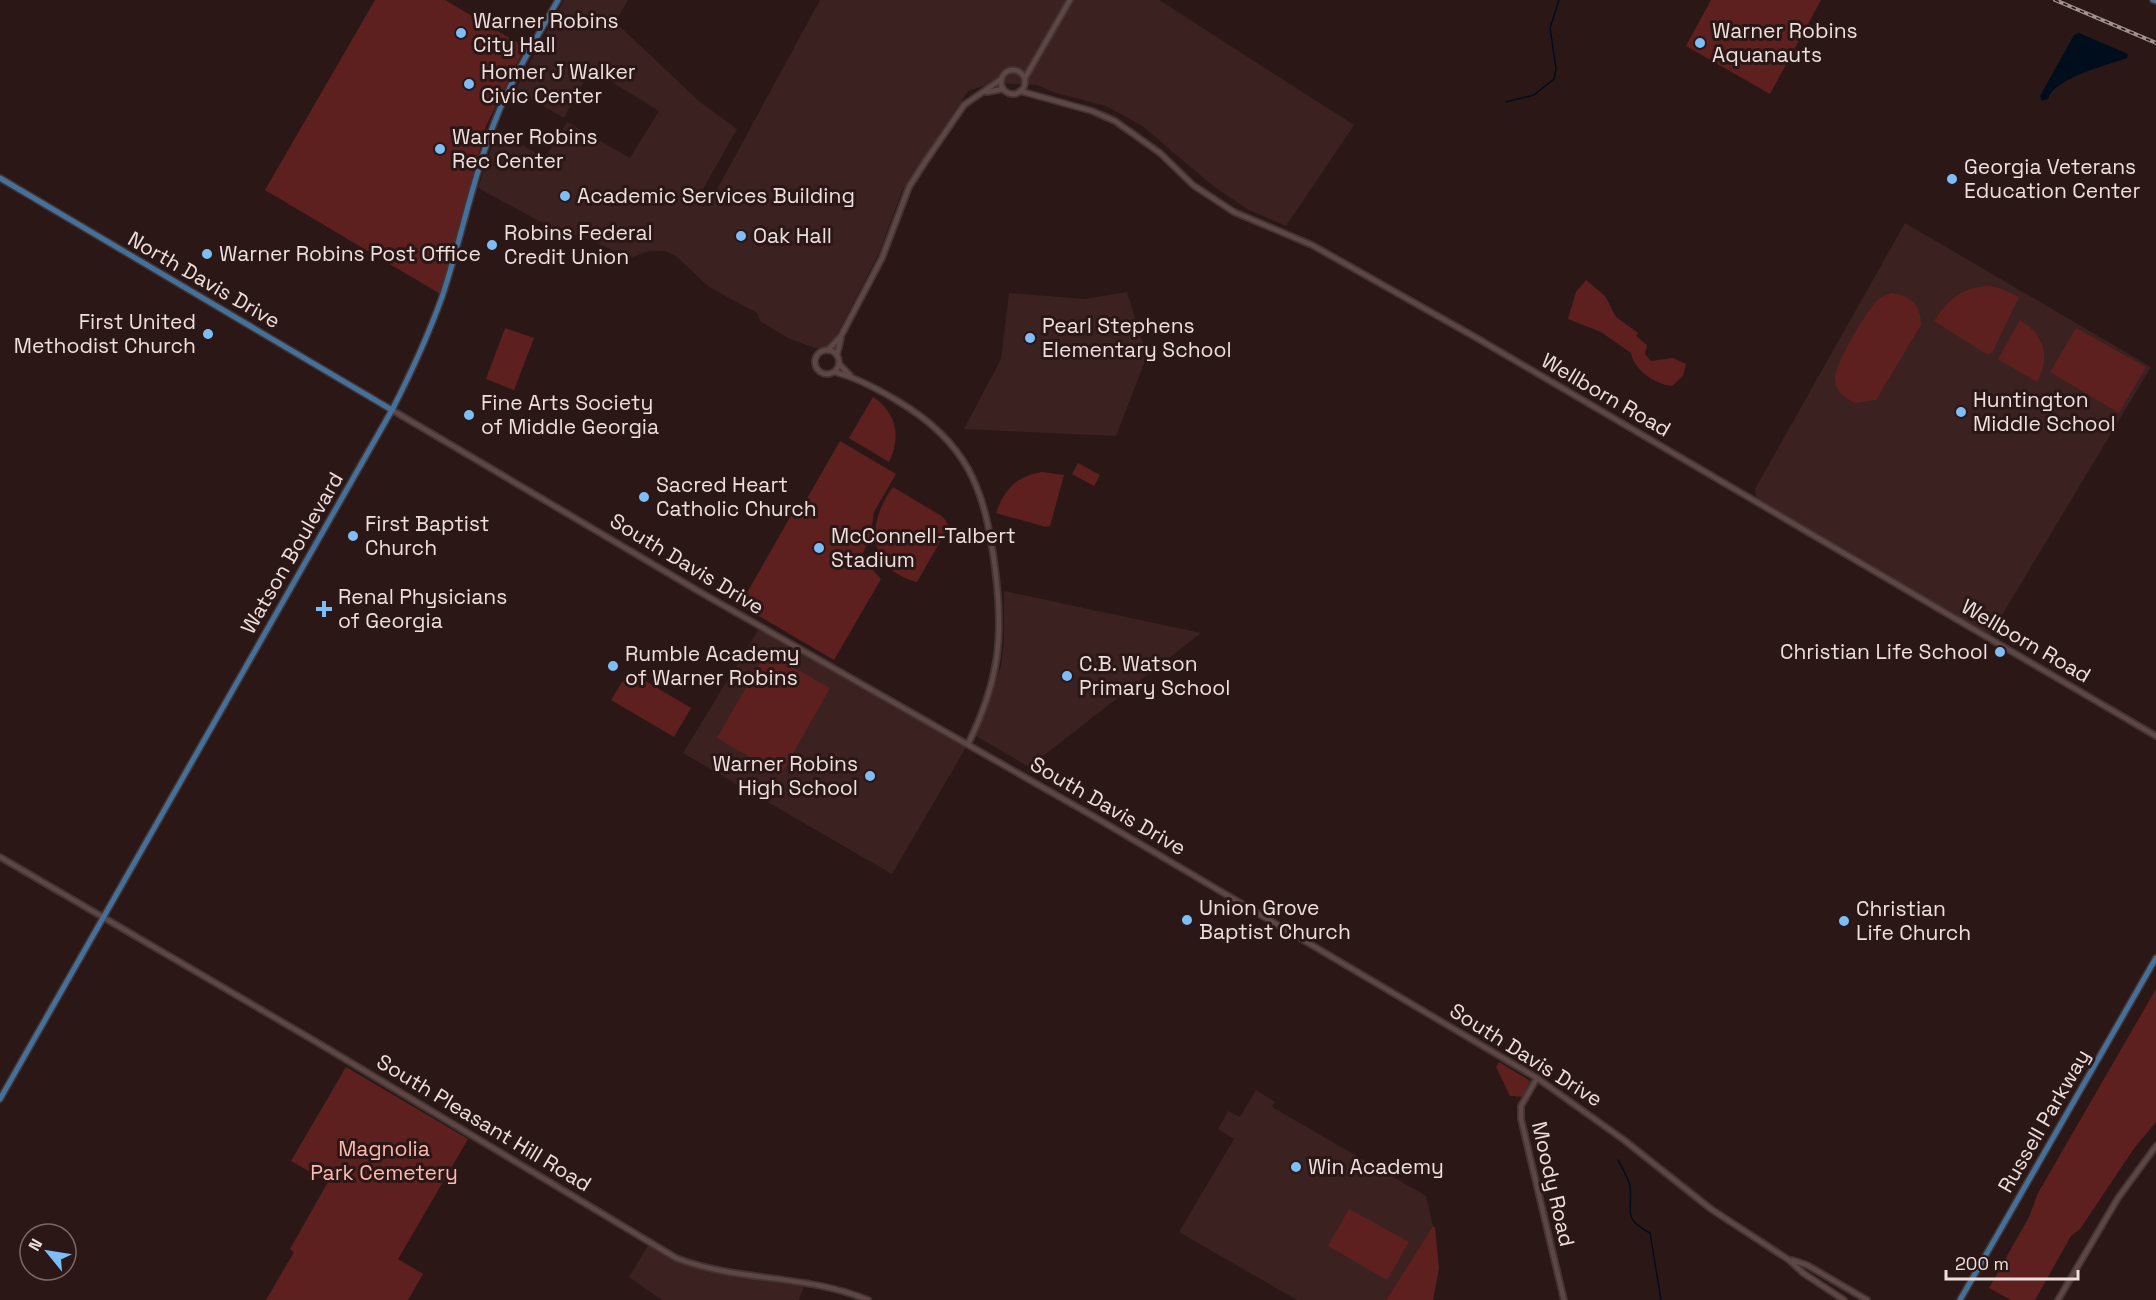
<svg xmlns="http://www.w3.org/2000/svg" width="2156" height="1300" viewBox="0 0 2156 1300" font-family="'Space Grotesk',sans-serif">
  <rect width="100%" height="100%" fill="#2b1816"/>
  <g fill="#3b211f">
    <polygon points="564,0 628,0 615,22 700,102 737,129 698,198 709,204 820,0 1159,0 1354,125 1286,226 1247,209 1212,185 1141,125 1106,106 1056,93 1037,85 992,83 968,91 902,191 879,253 831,346 823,349 815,348 790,339 761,322 757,313 709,287 676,256 665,251 649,251 633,257 619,253 588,239 554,229 478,188 497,131 545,158 567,122 630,158 659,111 591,69 564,118 515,90"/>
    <polygon points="1905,223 2151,367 1990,635 1758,502 1756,496 1755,489"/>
    <polygon points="1127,292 1147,356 1116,436 964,429 1001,359 1009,293 1084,299"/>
    <polygon points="1004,591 1201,633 1029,767 976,736 1001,666 1004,641"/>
    <polygon points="760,627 968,744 892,874 683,753"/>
    <polygon points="1256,1090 1275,1102 1272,1107 1426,1196 1433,1226 1386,1300 1297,1300 1179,1232 1234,1139 1218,1129 1228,1111 1240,1117"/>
    <polygon points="649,1244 676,1262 804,1286 799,1300 662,1300 629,1277"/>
  </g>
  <g fill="#5d201e">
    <polygon points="375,0 445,0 525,47 486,126 442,295 265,190"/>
    <polygon points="1711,0 1821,0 1770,94 1686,46"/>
    <path d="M1586,280L1605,296L1616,317L1638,333L1636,336L1647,345L1645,354L1651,361L1673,358L1686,364L1683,376L1672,386C1655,384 1634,370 1631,353L1601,332L1568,319L1576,292Z"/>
    <path d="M1989,286L2002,289L2019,297L1992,353L1986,354L1934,321C1949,299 1961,287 1989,286Z"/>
    <path d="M1891,293C1911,295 1921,305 1921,325L1876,400L1855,403C1845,398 1836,392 1835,380C1834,365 1867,309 1879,299C1882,296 1887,295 1891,293Z"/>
    <path d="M2020,320C2044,335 2051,357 2037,382L1998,359Z"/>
    <polygon points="505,328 534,338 514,390 486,379"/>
    <polygon points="2076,328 2146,367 2119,413 2050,372"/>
    <path d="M873,397C897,413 901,437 889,462L849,438Z"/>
    <polygon points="840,441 896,474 874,512 870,538 861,557 881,579 834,660 740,605 793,512 798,514"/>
    <polygon points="1078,463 1100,475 1094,486 1072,474"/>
    <path d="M1042,472L1064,475L1050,526L1046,527L996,513C1004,489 1017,476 1042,472Z"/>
    <path d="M893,487L943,517L949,526L917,582C867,569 866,523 893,487Z"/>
    <polygon points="766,652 830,688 781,775 717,738"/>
    <polygon points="629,671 691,708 674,737 611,700"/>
    <polygon points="2156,989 2156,1122 2135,1147 2080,1229 2071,1236 2035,1300 2011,1300 1989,1288 2029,1217 2038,1193"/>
    <polygon points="1499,1062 1530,1081 1523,1097 1510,1096 1496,1067"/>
    <polygon points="346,1067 468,1139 398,1259 423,1274 408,1300 266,1300 294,1252 290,1249 328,1182 291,1161"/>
    <polygon points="1349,1209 1409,1242 1387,1280 1328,1246"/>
    <polygon points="1433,1226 1435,1228 1439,1268 1433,1300 1386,1300"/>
  </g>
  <path fill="#000d1d" d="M2079,33L2128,54L2127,58C2108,65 2054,78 2048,99L2042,101L2040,96L2074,35Z"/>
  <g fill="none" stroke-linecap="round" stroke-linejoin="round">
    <g stroke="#000d1d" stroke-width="1.5">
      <polyline points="1506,102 1534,95 1554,79 1556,69 1550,28 1559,0"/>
      <path d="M1618,1160C1622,1168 1628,1177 1630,1186C1633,1213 1621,1217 1650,1233L1661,1300"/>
    </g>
    <defs>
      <g id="minor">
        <circle cx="1013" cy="82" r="12"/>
        <polyline points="1025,78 1070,0"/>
        <polyline points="1020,91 1092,111 1115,121 1160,153 1193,185 1234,212 1312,245 1475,337 2156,736"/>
        <polyline points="987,92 1003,89"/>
        <circle cx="827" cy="362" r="12"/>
        <polyline points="828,350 841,336 882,258 909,187 925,162 964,105 1000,80"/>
        <polyline points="837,355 841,338"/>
        <polyline points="839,364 850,375"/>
        <path d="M835,372C857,378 876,388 896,400C968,442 985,489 995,568C1004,637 999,681 968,744"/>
        <polyline points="392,410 700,592 1093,816 1537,1078 1624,1140 1711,1209 1789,1260 1803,1273 1844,1300"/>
        <path d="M0,857L325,1047L676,1258C738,1282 806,1274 868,1300"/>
        <polyline points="1537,1078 1521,1106 1521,1119 1564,1300"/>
        <polyline points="1792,1260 1807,1265 1867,1300"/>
        <polyline points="2058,1300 2118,1198 2156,1146"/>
      </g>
      <g id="major">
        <polyline points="2153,0 2156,1"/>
        <polyline points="0,178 392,410"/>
        <path d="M0,1099L392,410C411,373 428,336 442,297C461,240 472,181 493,126C510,81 535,41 558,0"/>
        <polyline points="1960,1300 2156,958"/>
      </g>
    </defs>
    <use href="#minor" stroke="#433433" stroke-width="8"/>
    <use href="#major" stroke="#433433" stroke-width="8"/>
    <use href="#minor" stroke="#5d4644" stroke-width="4.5"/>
    <use href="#major" stroke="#44709c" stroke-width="5"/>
    <defs>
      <polyline id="rail" points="2055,0 2156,43"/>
    </defs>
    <use href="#rail" stroke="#a1918f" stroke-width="4"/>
    <use href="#rail" stroke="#2b1816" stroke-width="1.5" stroke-dasharray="4.5" stroke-linecap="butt"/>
  </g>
  <g fill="#7dbef9" stroke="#2b1816" stroke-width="2">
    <circle cx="461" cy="33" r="6"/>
    <circle cx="1700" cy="43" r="6"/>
    <circle cx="469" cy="84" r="6"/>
    <circle cx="440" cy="149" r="6"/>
    <circle cx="1952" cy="179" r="6"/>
    <circle cx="565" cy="196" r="6"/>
    <circle cx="741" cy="236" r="6"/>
    <circle cx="492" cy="245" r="6"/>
    <circle cx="207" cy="254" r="6"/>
    <circle cx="208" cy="334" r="6"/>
    <circle cx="1030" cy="338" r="6"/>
    <circle cx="1961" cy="412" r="6"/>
    <circle cx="469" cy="415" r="6"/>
    <circle cx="644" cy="497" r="6"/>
    <circle cx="353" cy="536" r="6"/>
    <circle cx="819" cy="548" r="6"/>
    <path d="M321 600h6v6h6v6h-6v6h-6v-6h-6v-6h6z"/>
    <circle cx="2000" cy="652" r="6"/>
    <circle cx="613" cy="666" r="6"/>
    <circle cx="1067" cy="676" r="6"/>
    <circle cx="870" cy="776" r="6"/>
    <circle cx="1187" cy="920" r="6"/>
    <circle cx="1844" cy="921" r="6"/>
    <circle cx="1296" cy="1167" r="6"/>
  </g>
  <g text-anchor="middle" stroke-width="6" stroke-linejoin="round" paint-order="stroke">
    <g font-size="21" fill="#eddfdd" stroke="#2b1816" text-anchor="start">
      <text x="473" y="28">Warner Robins<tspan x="473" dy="24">City Hall</tspan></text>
      <text x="1712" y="38">Warner Robins<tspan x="1712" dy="24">Aquanauts</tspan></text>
      <text x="481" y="79">Homer J Walker<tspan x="481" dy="24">Civic Center</tspan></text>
      <text x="452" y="144">Warner Robins<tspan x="452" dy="24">Rec Center</tspan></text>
      <text x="1964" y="174">Georgia Veterans<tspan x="1964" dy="24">Education Center</tspan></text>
      <text x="577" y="203">Academic Services Building</text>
      <text x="504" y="240">Robins Federal<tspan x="504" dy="24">Credit Union</tspan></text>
      <text x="753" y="243">Oak Hall</text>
      <text x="219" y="261">Warner Robins Post Office</text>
      <text x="196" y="329" text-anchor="end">First United<tspan x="196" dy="24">Methodist Church</tspan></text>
      <text x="1042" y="333">Pearl Stephens<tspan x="1042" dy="24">Elementary School</tspan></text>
      <text x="1973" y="407">Huntington<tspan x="1973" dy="24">Middle School</tspan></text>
      <text x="481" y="410">Fine Arts Society<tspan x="481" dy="24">of Middle Georgia</tspan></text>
      <text x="656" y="492">Sacred Heart<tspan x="656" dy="24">Catholic Church</tspan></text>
      <text x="365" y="531">First Baptist<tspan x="365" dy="24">Church</tspan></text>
      <text x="831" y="543">McConnell-Talbert<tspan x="831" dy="24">Stadium</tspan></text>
      <text x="338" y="604">Renal Physicians<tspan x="338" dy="24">of Georgia</tspan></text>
      <text x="1988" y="659" text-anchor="end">Christian Life School</text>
      <text x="625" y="661">Rumble Academy<tspan x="625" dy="24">of Warner Robins</tspan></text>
      <text x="1079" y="671">C.B. Watson<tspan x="1079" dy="24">Primary School</tspan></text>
      <text x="858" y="771" text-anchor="end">Warner Robins<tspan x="858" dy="24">High School</tspan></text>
      <text x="1199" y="915">Union Grove<tspan x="1199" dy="24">Baptist Church</tspan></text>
      <text x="1856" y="916">Christian<tspan x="1856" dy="24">Life Church</tspan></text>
      <text x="1308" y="1174">Win Academy</text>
    </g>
    <g font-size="21" fill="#eddfdd" stroke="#2b1816">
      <text transform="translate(204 280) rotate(30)" y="7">North Davis Drive</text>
      <text transform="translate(1606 395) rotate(30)" y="7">Wellborn Road</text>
      <text transform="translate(292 553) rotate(-60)" y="7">Watson Boulevard</text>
      <text transform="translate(687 564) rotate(31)" y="7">South Davis Drive</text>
      <text transform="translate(2026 641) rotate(30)" y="7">Wellborn Road</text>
      <text transform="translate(1108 806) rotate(30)" y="7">South Davis Drive</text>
      <text transform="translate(1526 1055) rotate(32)" y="7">South Davis Drive</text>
      <text transform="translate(2044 1121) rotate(-60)" y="7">Russell Parkway</text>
      <text transform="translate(484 1123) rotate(31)" y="7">South Pleasant Hill Road</text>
      <text transform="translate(1553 1184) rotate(77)" y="7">Moody Road</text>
    </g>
    <g font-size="21" fill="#feb8b0" stroke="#2b1816">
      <text x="384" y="1156">Magnolia<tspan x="384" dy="24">Park Cemetery</tspan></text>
    </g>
  </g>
  <g transform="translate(48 1252) rotate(300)"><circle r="28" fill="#2b1816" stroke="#796866" stroke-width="1.5"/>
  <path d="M0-4.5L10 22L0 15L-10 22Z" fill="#7dbef9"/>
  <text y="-9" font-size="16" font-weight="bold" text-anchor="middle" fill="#eddfdd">N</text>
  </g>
  <path d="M1946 1270v9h132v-9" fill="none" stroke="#eddfdd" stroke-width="3"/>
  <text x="1955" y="1270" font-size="18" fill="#eddfdd" stroke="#2b1816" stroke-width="4.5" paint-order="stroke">200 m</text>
</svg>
